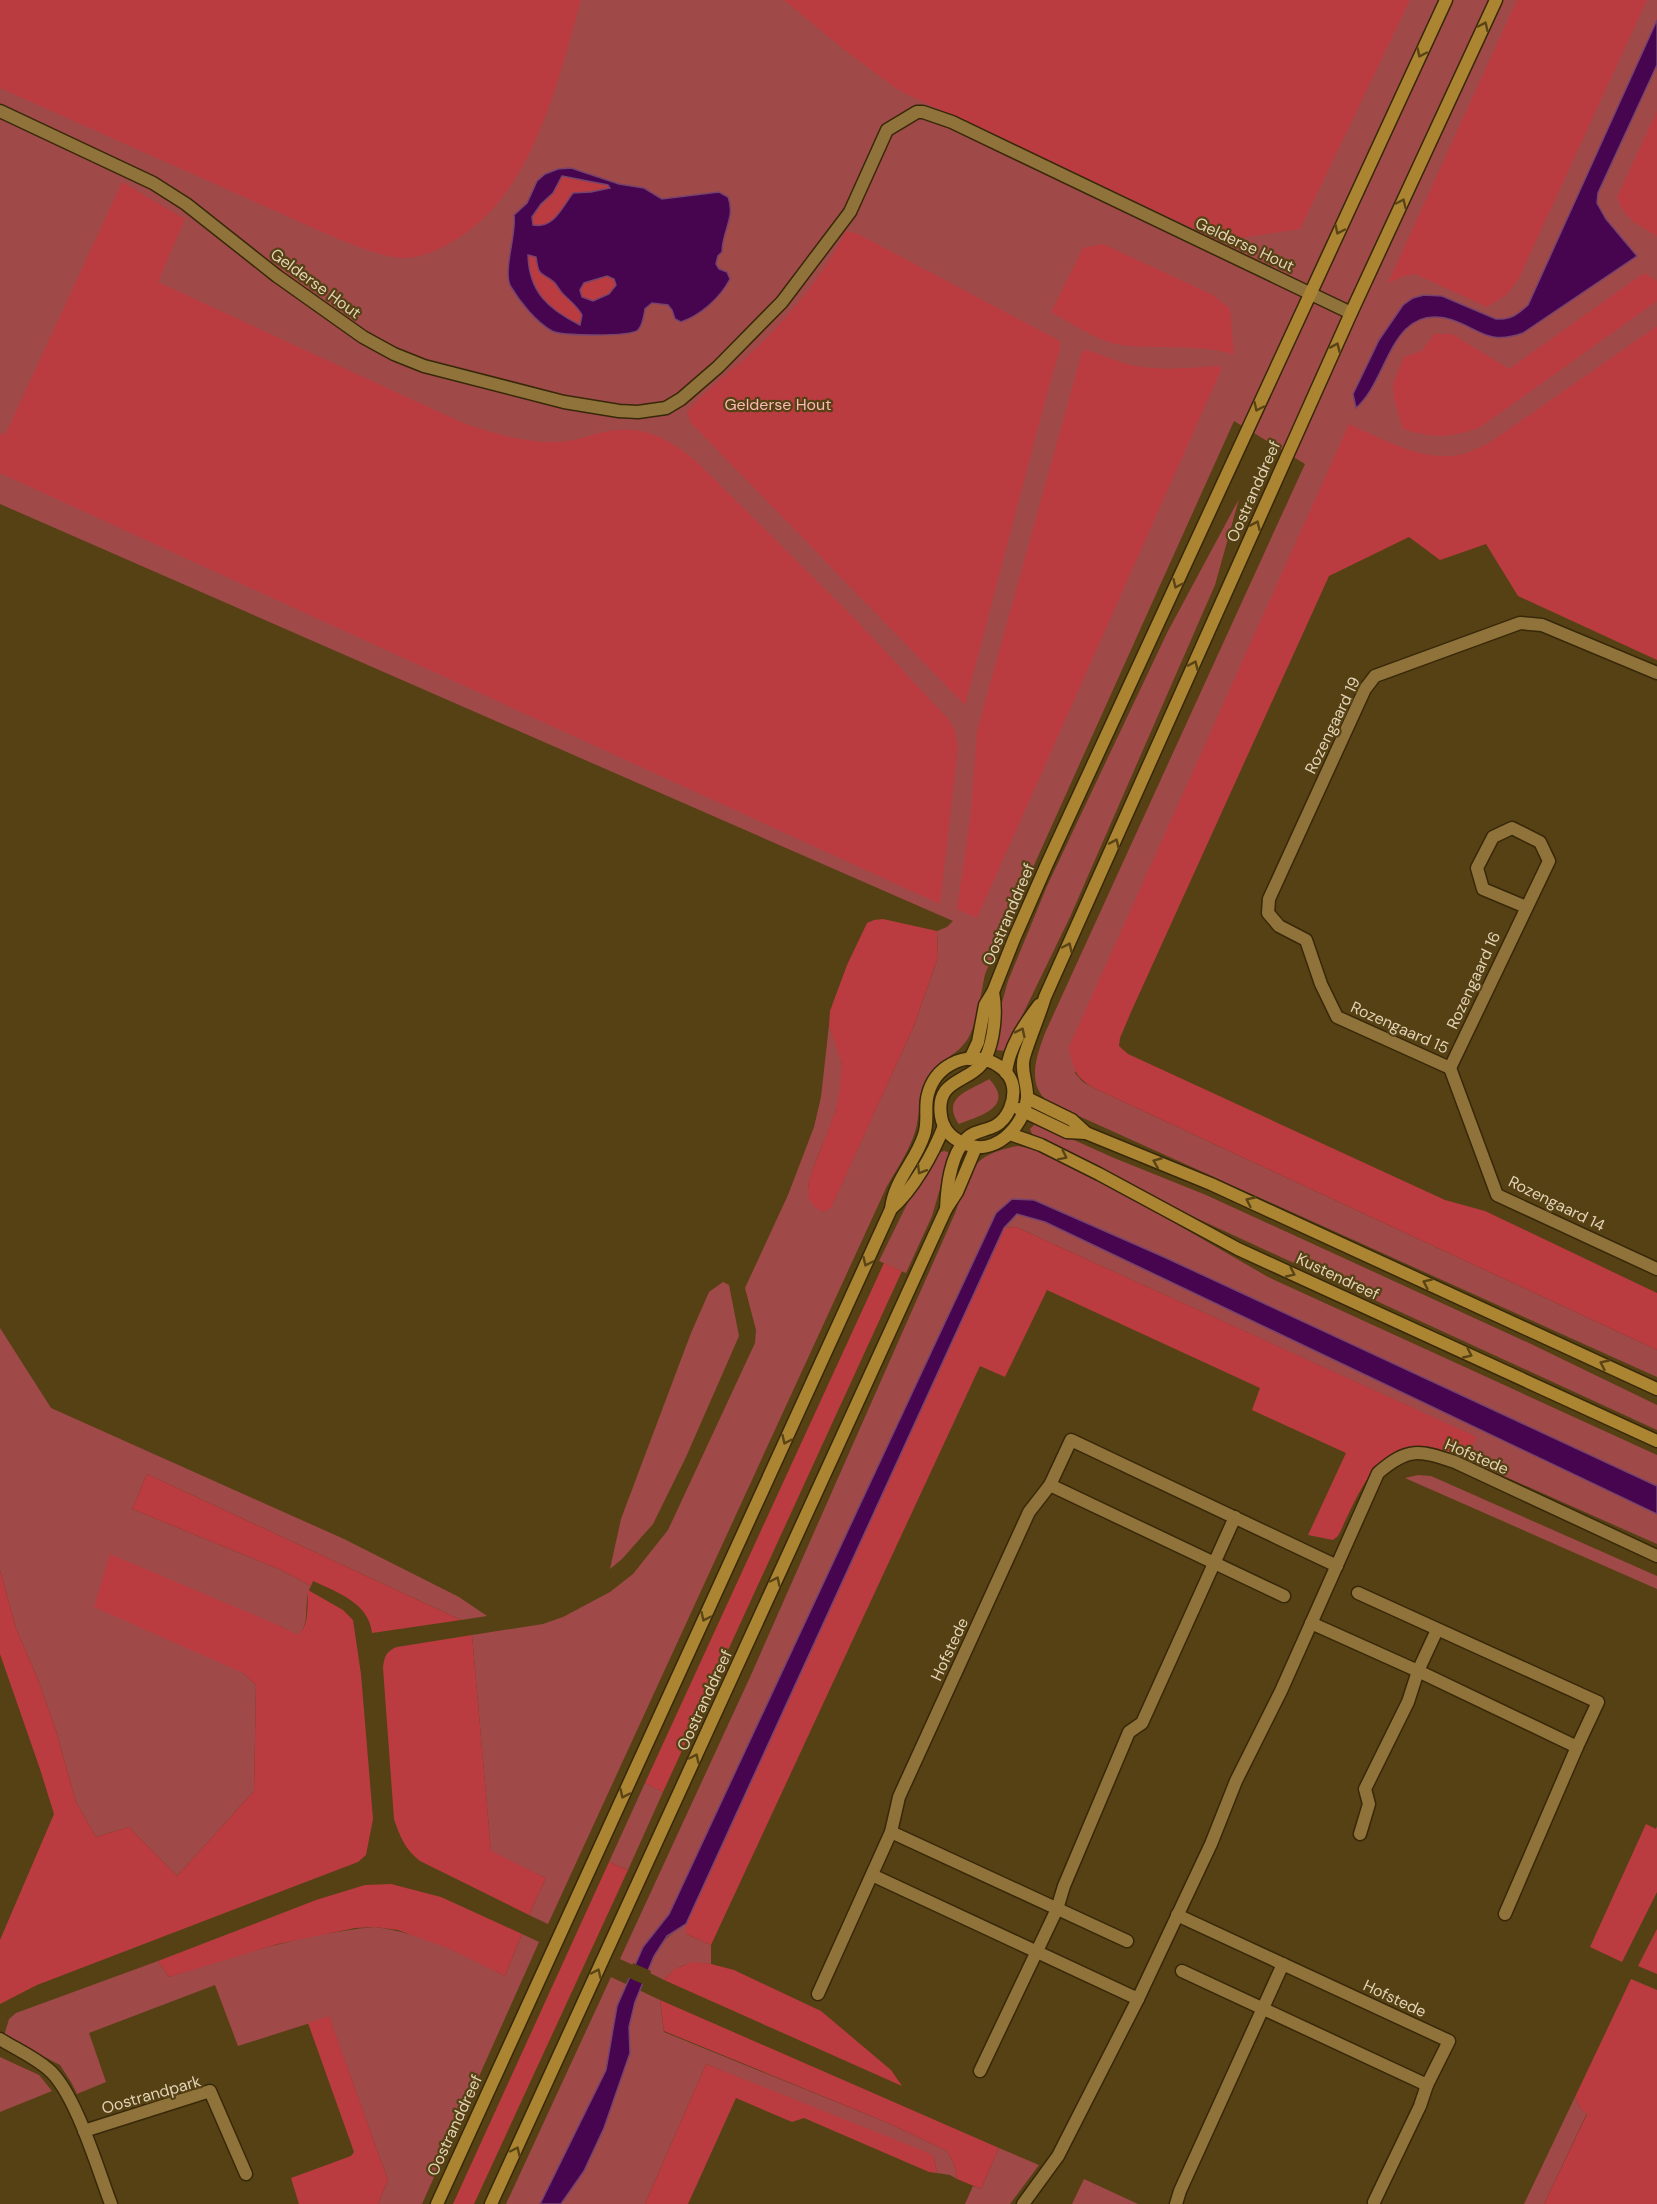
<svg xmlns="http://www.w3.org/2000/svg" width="1657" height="2204" viewBox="0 0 1657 2204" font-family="'DM Sans',sans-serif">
  <rect width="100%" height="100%" fill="#564114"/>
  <g fill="#a04949">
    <path d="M0,0H1657V628L1529,559L1350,490L1075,1073L1083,1082L1096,1089L1657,1350V1377L1061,1108C1056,1105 1048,1102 1044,1098C1027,1080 1038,1052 1045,1033L1305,464L1234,421L985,974C981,993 977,1025 967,1040C954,1059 938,1058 926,1083C918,1099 920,1116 915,1132C909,1151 897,1169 887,1186L548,1924L529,1915L546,1878L491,1852L472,1635L543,1624L563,1617L610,1592L633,1574L668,1530L755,1343L756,1330L745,1288L788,1195L814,1127L821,1097L829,1025C833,1037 840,1052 842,1065C846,1108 817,1147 808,1187L823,1212L831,1207L914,1026L938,957L937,931L947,927L953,921L0,504Z"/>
    <polygon points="1239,499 1215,585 1070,917 1005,1051 996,1050 1001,1006 1008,981 1047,886 1167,633"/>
    <path d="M989,1079C1016,1107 979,1116 959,1124C940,1096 972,1090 989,1079Z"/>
    <polygon points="1036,1123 1114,1158 1206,1195 1529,1343 1657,1405 1657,1430 1194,1217 1032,1134 1030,1129"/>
    <path d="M1018,1146L1040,1151L1111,1186L1268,1277L1657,1455V1486L1164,1257L1034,1200L1012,1199L996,1213L669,1914L643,1947L635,1966L620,1959L751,1675L956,1211C971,1170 970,1155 1018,1146Z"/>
    <polygon points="944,1151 948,1152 949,1158 932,1216 906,1273 879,1261 909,1200 938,1153"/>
    <polygon points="1017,1214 1045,1222 1657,1514 1657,1544 1465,1459 1476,1437 1016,1227 1004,1228"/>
    <polygon points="723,1282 729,1285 739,1336 686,1457 653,1524 622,1559 610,1569 621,1519 691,1333 709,1292"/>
    <path d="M0,1328L51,1408L344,1539L459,1597L487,1616L461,1620L147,1474L132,1509L281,1570L311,1586C302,1601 312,1622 298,1636L280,1626L243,1673L256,1685L254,1791L177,1876L129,1827L96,1837L76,1802L55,1727L37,1677L16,1628L0,1570Z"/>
    <polygon points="1418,1475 1431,1476 1657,1576 1657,1589 1405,1478"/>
    <polygon points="645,1783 663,1792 628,1870 609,1862"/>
    <path d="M686,1924V1934L711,1945V1964C688,1962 680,1963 664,1980L648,1972C658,1947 663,1938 686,1924Z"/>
    <path d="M375,1927C421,1933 464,1954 505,1976L522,1934L539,1942L422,2204H378L388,2180L329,2017L238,2046L215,1985L89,2033L106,2082L77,2094L71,2082L60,2065L4,2036L9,2019L16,2013L158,1961L169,1977C236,1956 304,1933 375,1927Z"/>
    <polygon points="611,1977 660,2000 664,2032 888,2123 947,2151 954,2164 957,2179 950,2175 937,2173 934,2158 706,2064 645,2204 506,2204"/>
    <polygon points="0,2057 39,2075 52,2091 0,2112"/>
    <polygon points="1575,2097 1580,2108 1587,2113 1544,2204 1524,2204"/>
    <polygon points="999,2148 1039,2165 1010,2204 965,2204 973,2186 981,2189"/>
    <polygon points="1084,2179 1138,2204 1072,2204"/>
  </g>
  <g fill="#ba3c40">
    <path d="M0,0H581C557,84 533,197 450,243C436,251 421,258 403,258C381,257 358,246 338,239L0,88Z"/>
    <polygon points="784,0 1410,0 1300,229 1220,241 900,91 847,52"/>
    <polygon points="1517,0 1647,0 1518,280 1506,295 1487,307 1415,274 1404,276 1388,283"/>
    <path d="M1657,111V236C1637,224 1625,220 1617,197Z"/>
    <path d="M561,176L608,185L611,188L573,193C562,207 554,229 533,225C532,209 545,205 553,193C556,188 558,181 561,176Z"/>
    <path d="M122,182L185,219L158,282L463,423C495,434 525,443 558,442C573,442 589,435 604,432C643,424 668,438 697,462L855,619L948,719L955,730L958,748L940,904L0,473V433L5,435Z"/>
    <path d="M846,231L858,234L1060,341V349L1048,390L965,705L691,423L687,412C706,389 731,372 752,352C789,317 823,276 846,231Z"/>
    <path d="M1103,244L1213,295L1230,309L1234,355C1203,343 1156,350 1122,345C1098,342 1072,323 1051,312L1083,248Z"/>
    <path d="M528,254L536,257C538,276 541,272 554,282C557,285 559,290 563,294C570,301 577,306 582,315L580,325C547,307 529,293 528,254Z"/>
    <path d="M1644,273L1657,281V301L1479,428C1448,438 1434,438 1403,429L1394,399L1393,384L1404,357L1422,351L1434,334H1452L1509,369Z"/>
    <polygon points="607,276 614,279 616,285 609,294 593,302 582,297 580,290 584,282"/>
    <path d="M1657,326V660L1518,596L1486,544L1440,560L1409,537L1329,576L1131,1012L1120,1038L1119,1046L1128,1054L1445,1200L1485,1211L1657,1293V1350L1096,1089C1074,1077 1074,1070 1069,1047L1349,424C1385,440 1427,465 1467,453C1474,450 1482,446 1489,443Z"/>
    <path d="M1088,350C1099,354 1111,359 1123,363C1154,372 1187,368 1218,366L1222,368L977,918L957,909L971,812L977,731L1082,352Z"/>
    <polygon points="883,919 937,931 938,957 914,1026 831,1208 823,1212 815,1207 809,1200 808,1187 811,1174 836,1110 840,1087 842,1064 829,1025 830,1011 847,965 867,923 874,920"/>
    <path d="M1016,1227L1477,1437L1465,1459C1451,1454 1436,1446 1421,1446C1374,1445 1356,1501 1338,1536L1333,1540L1308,1535L1346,1453L1252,1410L1260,1388L1047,1290L1005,1377L980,1366L711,1945L686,1934V1924L1004,1228Z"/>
    <polygon points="884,1263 902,1271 663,1792 645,1783"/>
    <path d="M147,1474L461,1620L372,1633C369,1603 337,1592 313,1581L311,1586L281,1570L132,1509Z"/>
    <path d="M110,1554L280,1626L298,1635C310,1625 307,1605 308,1590L343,1610L353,1620L361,1674L373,1819L366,1855L358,1862L37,1985L0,2004V1940L54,1814L40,1769L0,1654V1570L16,1628L37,1677L55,1727L76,1802L96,1837L129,1827L177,1876L254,1791L256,1685L243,1673L94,1607Z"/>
    <path d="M472,1635L491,1851L546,1878L529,1915L420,1861C405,1849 400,1837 394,1819L383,1668C384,1657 386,1651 397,1647Z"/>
    <polygon points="1646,1824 1656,1829 1657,1826 1657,1892 1622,1962 1590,1947"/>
    <polygon points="609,1862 628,1870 474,2204 453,2204"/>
    <polygon points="391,1884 441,1897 522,1934 505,1976 450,1949 398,1930 375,1927 355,1928 278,1944 169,1977 158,1961 316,1900 365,1885"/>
    <polygon points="1657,1929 1657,1974 1638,1966"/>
    <polygon points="692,1962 711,1964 734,1970 821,2011 891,2070 902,2086 664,1980 675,1969"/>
    <polygon points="1631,1979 1657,1990 1657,2204 1544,2204 1587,2114 1580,2108 1575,2097"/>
    <polygon points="660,2000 999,2148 981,2189 957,2179 954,2164 947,2151 888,2123 664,2031"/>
    <polygon points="329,2016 388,2180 378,2204 299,2204 291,2178 351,2156 354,2152 308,2023"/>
    <polygon points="706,2064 929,2153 934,2158 937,2173 929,2172 804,2118 792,2122 736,2098 688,2204 645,2204"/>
  </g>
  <g fill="#47054f" stroke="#76436e" stroke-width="1.5" fill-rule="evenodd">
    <path d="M1657,20V65L1598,193L1597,203L1606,219L1637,256L1523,333C1485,347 1477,325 1445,318C1390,307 1388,381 1356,408L1353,394L1379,340L1403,305L1413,298L1424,295L1442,296L1496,319C1511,320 1518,314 1528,305Z"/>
    <path d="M571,168L619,184L644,188L662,199L719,192L728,197C736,217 722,231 722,252L718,256L716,264L719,269L727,272L730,279C720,298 701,315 681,322L675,319L672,310L668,305L652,303L645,309C644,315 643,325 638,330C630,337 562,336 552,331C536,322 520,302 511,287C502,272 517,234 514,215L527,203L537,181L545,174L558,169ZM562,176L608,185L610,188L591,192L573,193C562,207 554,229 533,225L532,217L541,204L553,193ZM528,255L536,257C539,278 540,271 554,282C557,285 559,290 563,294C570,301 577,306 582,315L580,325C548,309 529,292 528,255ZM607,276L614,279L616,285L609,294L593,301L582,297L580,290L584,283Z"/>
    <polygon points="1012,1199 1034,1200 1164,1257 1657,1486 1657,1514 1045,1222 1017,1214 1004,1228 686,1924 667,1936 654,1956 635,2002 629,2027 630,2053 604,2128 584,2171 561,2204 540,2204 606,2070 617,2006 643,1947 669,1914 996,1213"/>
  </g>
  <polygon fill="#564114" points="633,1963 651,1971 645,1985 627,1977"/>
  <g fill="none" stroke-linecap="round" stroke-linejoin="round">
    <defs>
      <g id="street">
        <polyline points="0,111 153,183 186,204 277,276 363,337 394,354 424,366 564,402 619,411 638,412 666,408 681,399 718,367 782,302 850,212 887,130 917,112 923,112 952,122 1351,313"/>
        <polyline points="1450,1068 1337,1017 1321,984 1306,940 1279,926 1268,913 1269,899 1365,689 1375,676 1520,623 1542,625 1657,673"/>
        <polyline points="1450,1068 1549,861 1540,842 1512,828 1493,837 1477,868 1483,889 1526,907"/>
        <polyline points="1450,1068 1497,1195 1657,1269"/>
        <polyline points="1050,1485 1284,1596"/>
        <polyline points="1311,1623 1418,1671 1577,1747 1598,1702 1358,1593"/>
        <polyline points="891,1832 1127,1941"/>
        <polyline points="1360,1834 1369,1804 1365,1789 1408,1702 1418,1671 1437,1630"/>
        <polyline points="872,1875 1138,1999"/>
        <polyline points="1505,1914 1577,1747"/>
        <polyline points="1177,1915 1449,2041 1427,2085 1182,1971"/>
        <polyline points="818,1994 891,1832 899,1797 1029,1512 1050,1485 1071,1440 1337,1566"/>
        <path d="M0,2039C16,2049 34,2057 48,2069C75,2091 98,2170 111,2204"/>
        <polyline points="980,2071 1057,1909 1064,1886 1129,1732 1142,1723 1235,1517"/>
        <polyline points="84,2131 210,2091 246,2174"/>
        <polyline points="1374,2202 1420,2106 1427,2085"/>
        <path d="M1023,2204L1058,2156L1138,1999L1211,1844L1236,1781L1281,1691L1378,1473C1408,1447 1419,1450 1455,1462L1657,1556"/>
        <polyline points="1176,2204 1180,2191 1283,1964"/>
      </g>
      <g id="secondary">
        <path d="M993,992C997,1012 994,1041 985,1059C971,1084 935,1077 941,1116C943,1129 951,1138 963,1143C993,1158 1024,1128 1027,1098C1028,1084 1020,1071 1024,1057C1030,1037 1039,1017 1045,997L1351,313L1496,0"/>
        <polyline points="970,1059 978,1042 985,1005 993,992 1014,939 1047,864 1446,0"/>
        <path d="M1006,1073C1009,1047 1024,1025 1039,1005"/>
        <polyline points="1027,1098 1072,1120 1086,1133"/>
        <polyline points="1019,1109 1067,1132 1086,1133 1211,1184 1657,1389"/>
        <polyline points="1010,1134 1041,1145 1099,1174 1238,1249 1657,1441"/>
        <path d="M891,1209C913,1190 933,1154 944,1126"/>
        <path d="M437,2204L891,1209C894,1180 916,1161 924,1135C929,1121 924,1107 928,1094C935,1067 963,1052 989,1061C1000,1065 1011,1074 1013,1087C1015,1101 1008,1119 995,1126C985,1131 973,1131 966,1139C950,1156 947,1187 946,1209"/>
        <polyline points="491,2204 946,1209 957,1192 976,1147"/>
      </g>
    </defs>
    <use href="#street" stroke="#372809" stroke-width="15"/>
    <use href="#secondary" stroke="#372809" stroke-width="15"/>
    <use href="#street" stroke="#90733a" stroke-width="12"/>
    <use href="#secondary" stroke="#ac8533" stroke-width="12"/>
  </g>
  <defs><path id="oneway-chevron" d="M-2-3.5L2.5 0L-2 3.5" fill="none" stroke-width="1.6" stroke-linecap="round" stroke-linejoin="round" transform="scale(1.5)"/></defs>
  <g stroke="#5a4416">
    <use href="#oneway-chevron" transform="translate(1484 26) rotate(-65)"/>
    <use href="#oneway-chevron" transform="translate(1421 53) rotate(115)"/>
    <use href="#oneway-chevron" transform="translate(1402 203) rotate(-65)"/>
    <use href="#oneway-chevron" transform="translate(1339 230) rotate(115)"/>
    <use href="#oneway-chevron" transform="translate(1336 347) rotate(-66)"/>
    <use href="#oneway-chevron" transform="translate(1258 407) rotate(115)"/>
    <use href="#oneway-chevron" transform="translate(1256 525) rotate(-66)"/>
    <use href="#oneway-chevron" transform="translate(1177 584) rotate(115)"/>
    <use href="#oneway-chevron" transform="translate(1194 665) rotate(-66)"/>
    <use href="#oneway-chevron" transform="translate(1115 843) rotate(-66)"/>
    <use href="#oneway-chevron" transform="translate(1068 947) rotate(-65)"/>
    <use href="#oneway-chevron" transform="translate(1021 1032) rotate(-64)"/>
    <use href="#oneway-chevron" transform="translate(1063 1156) rotate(26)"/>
    <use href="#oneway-chevron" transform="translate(1157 1162) rotate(-158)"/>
    <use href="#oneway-chevron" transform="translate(921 1170) rotate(121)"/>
    <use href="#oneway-chevron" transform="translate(1250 1201) rotate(-155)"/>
    <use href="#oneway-chevron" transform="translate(867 1262) rotate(115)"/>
    <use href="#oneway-chevron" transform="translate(1291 1273) rotate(25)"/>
    <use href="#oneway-chevron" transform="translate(1427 1283) rotate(-155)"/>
    <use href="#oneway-chevron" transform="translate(1468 1354) rotate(25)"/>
    <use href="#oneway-chevron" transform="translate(1604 1364) rotate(-155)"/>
    <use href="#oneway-chevron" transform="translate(786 1440) rotate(115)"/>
    <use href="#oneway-chevron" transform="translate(776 1581) rotate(-65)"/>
    <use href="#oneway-chevron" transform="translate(705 1617) rotate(115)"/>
    <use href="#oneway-chevron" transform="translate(695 1758) rotate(-65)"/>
    <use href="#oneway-chevron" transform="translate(624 1794) rotate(115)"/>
    <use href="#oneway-chevron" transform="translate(597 1973) rotate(-65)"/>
    <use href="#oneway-chevron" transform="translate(516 2151) rotate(-65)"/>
  </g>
  <g text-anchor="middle" stroke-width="4.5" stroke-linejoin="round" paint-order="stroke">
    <g font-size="16" fill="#e2d3b6" stroke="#564114">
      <text transform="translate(1245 244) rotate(25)" y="6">Gelderse Hout</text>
      <text transform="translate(316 283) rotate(36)" y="6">Gelderse Hout</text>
      <text transform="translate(1253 491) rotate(-66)" y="6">Oostranddreef</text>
      <text transform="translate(1332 725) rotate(-64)" y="6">Rozengaard 19</text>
      <text transform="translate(1008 914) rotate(-67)" y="6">Oostranddreef</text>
      <text transform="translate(1473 980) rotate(-65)" y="6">Rozengaard 16</text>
      <text transform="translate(1400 1027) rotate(24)" y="6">Rozengaard 15</text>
      <text transform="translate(1557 1203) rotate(26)" y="6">Rozengaard 14</text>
      <text transform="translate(1338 1276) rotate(25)" y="6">Kustendreef</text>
      <text transform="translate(1477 1456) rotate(23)" y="6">Hofstede</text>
      <text transform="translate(949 1649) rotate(-65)" y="6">Hofstede</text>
      <text transform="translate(704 1700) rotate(-65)" y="6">Oostranddreef</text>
      <text transform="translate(1395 1998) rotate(25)" y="6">Hofstede</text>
      <text transform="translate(151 2094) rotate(-16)" y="6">Oostrandpark</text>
      <text transform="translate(454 2125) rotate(-65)" y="6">Oostranddreef</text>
    </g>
    <g font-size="16" fill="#fab9b5" stroke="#564114">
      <text x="778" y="410">Gelderse Hout</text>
    </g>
  </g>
</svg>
